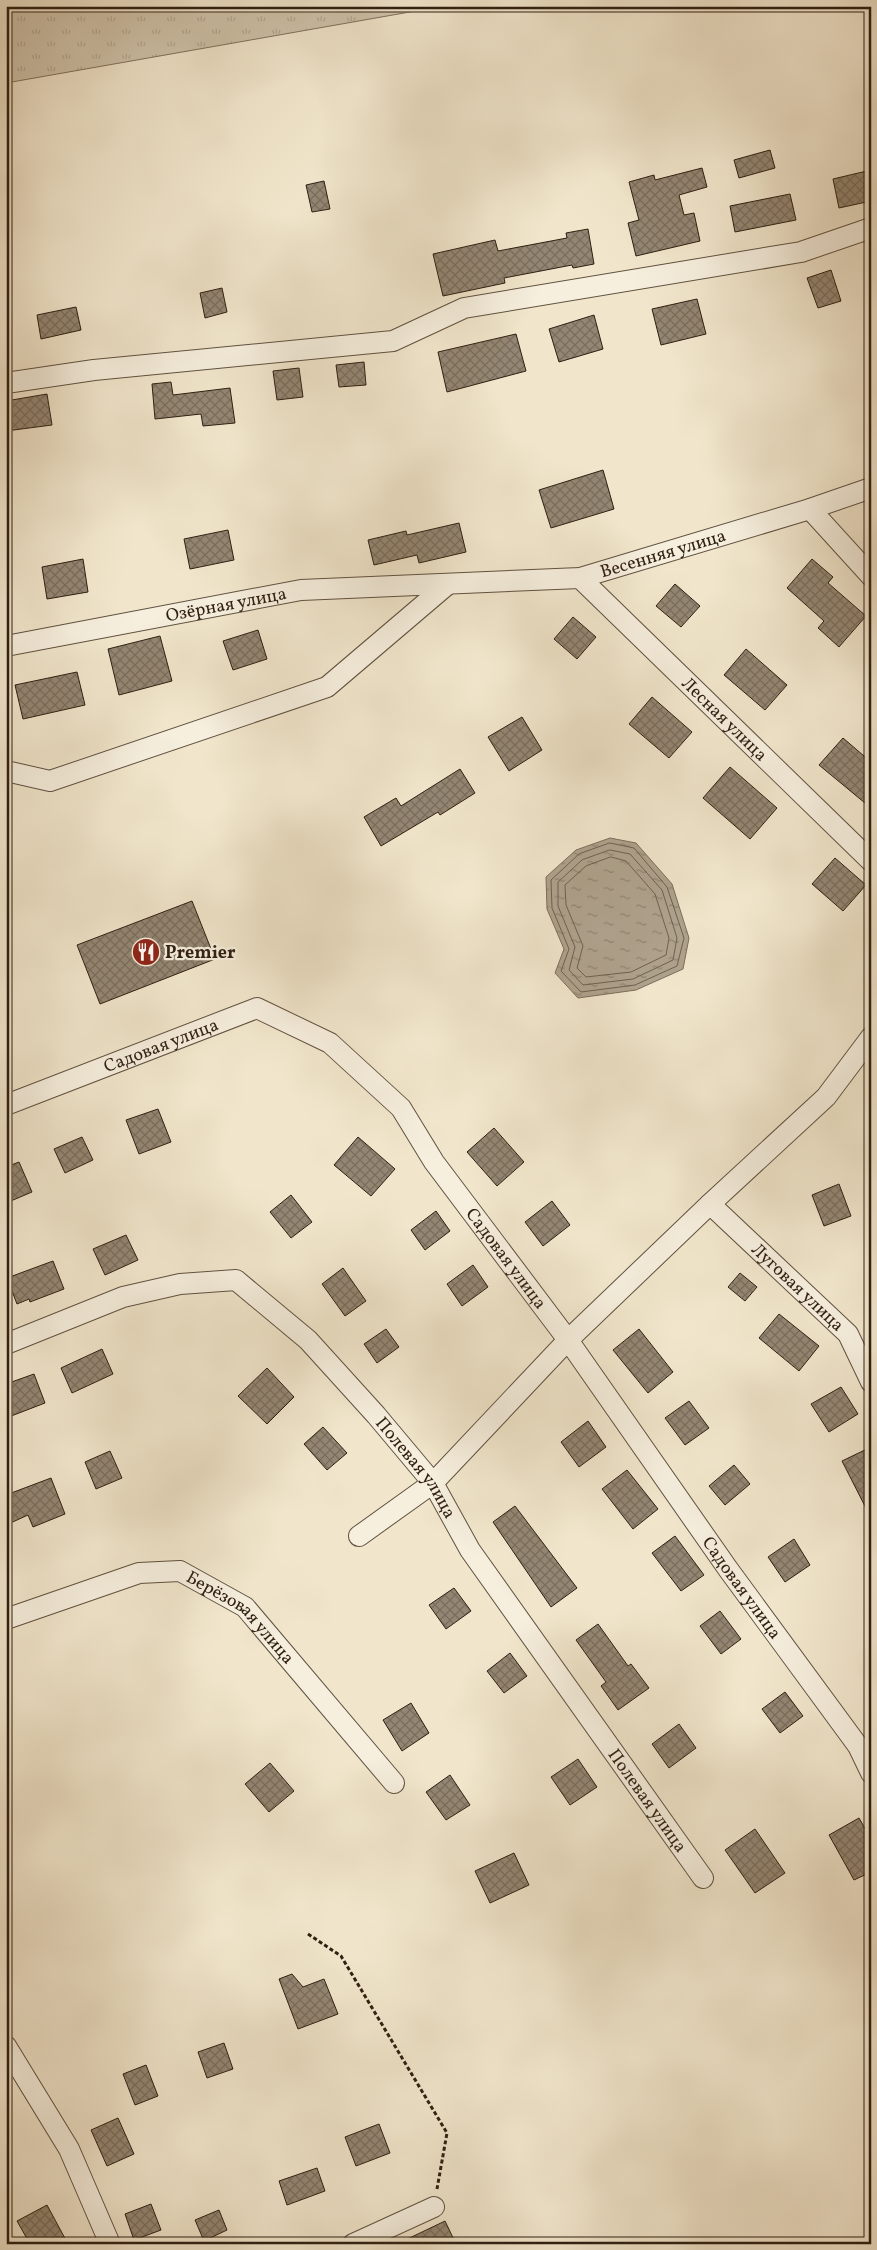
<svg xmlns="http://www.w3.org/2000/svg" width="877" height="2250" viewBox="0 0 877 2250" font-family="Vollkorn,serif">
  <defs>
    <pattern id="grass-tufts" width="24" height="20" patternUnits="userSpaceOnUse" patternTransform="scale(1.25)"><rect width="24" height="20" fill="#d0c4ac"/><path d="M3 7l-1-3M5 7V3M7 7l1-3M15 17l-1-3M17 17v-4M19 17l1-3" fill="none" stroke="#b3a893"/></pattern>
    <pattern id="water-ripples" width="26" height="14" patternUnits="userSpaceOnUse" patternTransform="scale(1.25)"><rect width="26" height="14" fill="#afa28d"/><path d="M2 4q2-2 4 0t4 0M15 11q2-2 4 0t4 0" fill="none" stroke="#8f8372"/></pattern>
    <pattern id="building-cross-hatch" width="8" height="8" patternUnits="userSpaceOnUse" patternTransform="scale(1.25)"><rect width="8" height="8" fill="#948673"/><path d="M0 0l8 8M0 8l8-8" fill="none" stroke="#796d5d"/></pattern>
  </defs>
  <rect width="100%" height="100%" fill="#f1e6cc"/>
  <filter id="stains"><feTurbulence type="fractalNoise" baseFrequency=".004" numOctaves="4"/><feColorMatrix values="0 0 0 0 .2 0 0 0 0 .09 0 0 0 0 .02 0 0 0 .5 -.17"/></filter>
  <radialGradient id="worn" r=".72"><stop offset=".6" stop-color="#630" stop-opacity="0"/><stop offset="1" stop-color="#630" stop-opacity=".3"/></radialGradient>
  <polygon fill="url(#grass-tufts)" stroke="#80725f" points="6,6 444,6 6,83"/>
  <polygon fill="url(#water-ripples)" stroke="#7c6e5c" points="610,838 636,843 672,884 689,938 683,969 636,990 578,998 555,973 564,949 547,909 546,877 576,850"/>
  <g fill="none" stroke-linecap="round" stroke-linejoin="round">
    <g stroke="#6f6050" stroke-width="1">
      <polygon points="610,843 634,848 667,887 684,938 677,966 635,985 581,992 561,971 569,949 552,908 551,880 579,854"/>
      <polygon points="610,850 630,854 662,890 677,938 673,960 633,979 583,985 569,970 575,947 558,906 558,882 582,860"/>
      <polygon points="611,857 626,861 655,894 669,938 666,955 631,972 586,977 577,968 583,946 566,905 565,885 586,866"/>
    </g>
  </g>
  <g fill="url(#building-cross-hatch)" stroke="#2f1f12">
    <polygon points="770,150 775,168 739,178 734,160"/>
    <polygon points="702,168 707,187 679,195 684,215 694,213 700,241 636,256 628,223 639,220 629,182 654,175 655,180"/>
    <polygon points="871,170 871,201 839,208 833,179"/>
    <polygon points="324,181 330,209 312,212 306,185"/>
    <polygon points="790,194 796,220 735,232 730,206"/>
    <polygon points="588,229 594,264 573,268 572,265 504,278 505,283 443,296 433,254 495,240 498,251 567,238 566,233"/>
    <polygon points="831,270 841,301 818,308 807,278"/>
    <polygon points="222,288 227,312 205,318 200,293"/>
    <polygon points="697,299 706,334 661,345 652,309"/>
    <polygon points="76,307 81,330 41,339 37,315"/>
    <polygon points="594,315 603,349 559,362 549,329"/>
    <polygon points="516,334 526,371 447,392 438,352"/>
    <polygon points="364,362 366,385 339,387 336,365"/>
    <polygon points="299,368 303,397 277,400 273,371"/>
    <polygon points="171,382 173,395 230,388 235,423 203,426 201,414 155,419 152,384"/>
    <polygon points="47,394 52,425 6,431 6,401"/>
    <polygon points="603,470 614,509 551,528 539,490"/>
    <polygon points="459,523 466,552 419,563 417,555 374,565 368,540 406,531 407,535"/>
    <polygon points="228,530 234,560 190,569 184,539"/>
    <polygon points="83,559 88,592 47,599 42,567"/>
    <polygon points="812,559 833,577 828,583 866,616 839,647 818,628 824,621 787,588"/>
    <polygon points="675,584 700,606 681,627 656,606"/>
    <polygon points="573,617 596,637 577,659 554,639"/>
    <polygon points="258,630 267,659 233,670 223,641"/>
    <polygon points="160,636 172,681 119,695 108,649"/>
    <polygon points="746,649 787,685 765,710 724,675"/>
    <polygon points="77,672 85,705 23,719 15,685"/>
    <polygon points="652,697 692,732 669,758 629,724"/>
    <polygon points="522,717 542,750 509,771 488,737"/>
    <polygon points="843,738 871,762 871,808 819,765"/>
    <polygon points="730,767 777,808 750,839 703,798"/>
    <polygon points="460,769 475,793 440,815 438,812 381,846 364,817 396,798 401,806"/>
    <polygon points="835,858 866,885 843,911 812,884"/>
    <polygon points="192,901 215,959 100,1004 77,945"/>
    <polygon points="158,1109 171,1142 139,1154 126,1120"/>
    <polygon points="494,1128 524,1162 497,1186 467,1152"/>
    <polygon points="82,1137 93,1160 65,1173 54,1149"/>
    <polygon points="358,1137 395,1169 371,1196 334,1165"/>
    <polygon points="19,1162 32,1192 6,1203 6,1167"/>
    <polygon points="839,1184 851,1216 824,1226 812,1195"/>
    <polygon points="291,1195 312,1222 291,1238 270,1212"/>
    <polygon points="552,1201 570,1225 543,1246 525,1222"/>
    <polygon points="436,1211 450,1231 425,1250 411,1230"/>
    <polygon points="126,1235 138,1260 105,1275 93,1249"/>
    <polygon points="53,1261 64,1289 30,1302 29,1299 17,1304 7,1278"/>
    <polygon points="473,1265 488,1287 462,1306 447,1284"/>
    <polygon points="343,1268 366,1301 345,1316 322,1284"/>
    <polygon points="740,1273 757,1287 745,1301 728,1287"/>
    <polygon points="779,1314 819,1346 799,1371 759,1338"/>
    <polygon points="386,1329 399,1347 377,1363 364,1344"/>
    <polygon points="639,1329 673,1372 648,1393 613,1350"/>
    <polygon points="102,1349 113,1374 72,1393 61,1368"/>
    <polygon points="267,1368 294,1397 267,1424 238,1396"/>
    <polygon points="34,1374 45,1403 6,1418 6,1384"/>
    <polygon points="841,1387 858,1414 829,1432 811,1404"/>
    <polygon points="689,1401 709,1428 685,1445 665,1418"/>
    <polygon points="588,1421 606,1447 579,1467 561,1442"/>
    <polygon points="323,1427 347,1453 327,1470 304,1444"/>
    <polygon points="871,1447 871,1518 842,1461"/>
    <polygon points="110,1451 122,1478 96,1489 85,1462"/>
    <polygon points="734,1465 750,1484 725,1505 709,1486"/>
    <polygon points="627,1470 658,1509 633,1529 602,1489"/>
    <polygon points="51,1478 65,1514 33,1527 28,1515 6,1525 6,1495"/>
    <polygon points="515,1506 577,1588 551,1607 493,1522"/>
    <polygon points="675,1536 704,1575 681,1591 652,1553"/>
    <polygon points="794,1539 810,1565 785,1582 768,1557"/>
    <polygon points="454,1588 471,1611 446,1629 429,1605"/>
    <polygon points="720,1611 741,1639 721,1654 700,1626"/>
    <polygon points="598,1624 628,1666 631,1664 649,1688 618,1710 601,1686 606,1682 576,1640"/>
    <polygon points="510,1653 527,1676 504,1693 487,1671"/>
    <polygon points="785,1692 803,1716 780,1733 762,1709"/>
    <polygon points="411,1703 429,1733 402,1751 383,1720"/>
    <polygon points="679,1724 696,1748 669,1768 652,1744"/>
    <polygon points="578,1759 597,1787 570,1805 551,1777"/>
    <polygon points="270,1763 294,1791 269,1812 245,1784"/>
    <polygon points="450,1775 470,1805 446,1820 426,1792"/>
    <polygon points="859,1818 871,1839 871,1872 854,1880 829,1835"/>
    <polygon points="755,1829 785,1873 755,1893 725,1850"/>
    <polygon points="514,1853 529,1885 490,1903 475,1871"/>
    <polygon points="292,1974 303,1987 324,1979 338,2014 298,2029 279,1979"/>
    <polygon points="224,2043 233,2069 207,2078 198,2052"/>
    <polygon points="146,2065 158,2096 135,2105 123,2074"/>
    <polygon points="118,2118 134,2154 107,2166 91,2130"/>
    <polygon points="379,2124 390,2153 356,2166 345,2137"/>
    <polygon points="317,2168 325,2191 287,2205 279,2181"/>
    <polygon points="151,2204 161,2230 134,2240 125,2214"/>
    <polygon points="47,2205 68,2244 30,2244 17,2221"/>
    <polygon points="219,2210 227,2230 204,2241 195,2220"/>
    <polygon points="445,2221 456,2244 397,2244"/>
  </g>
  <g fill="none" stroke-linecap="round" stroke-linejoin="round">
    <defs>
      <g id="street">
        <polyline points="6,383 94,370 393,341 464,308 801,252 871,228"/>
        <polyline points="810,509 871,576"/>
        <path id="s1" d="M580,578L871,861"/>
        <path id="s2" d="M6,646L301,590L580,578L810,509L871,488"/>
        <polyline points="6,771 50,781 327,687 448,584"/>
        <path id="s3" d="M6,1105L257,1008L330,1043L401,1108L434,1162L568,1340L728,1569L858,1746L871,1773"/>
        <path id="s4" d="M710,1204L848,1334L871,1382"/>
        <path id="s5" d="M6,1344L123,1297L180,1284L236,1280L308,1340L376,1415L433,1483L470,1550L703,1878"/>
        <polyline points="359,1536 433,1483 568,1340 710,1204 826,1097 871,1037"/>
        <path id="s6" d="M6,1619L139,1573L180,1571L245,1607L394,1783"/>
        <polyline points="6,2046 69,2149 110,2244"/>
        <polyline points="353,2244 434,2207"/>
      </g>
    </defs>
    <use href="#street" stroke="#605140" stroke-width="22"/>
    <polyline stroke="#2f1f12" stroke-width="3" stroke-dasharray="4 2.5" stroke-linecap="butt" points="308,1934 341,1956 447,2133 437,2189"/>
    <use href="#street" stroke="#f6efde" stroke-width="20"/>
  </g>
  <defs>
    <symbol id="restaurant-disc" viewBox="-11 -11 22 22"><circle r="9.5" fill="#8f2418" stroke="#f6efde"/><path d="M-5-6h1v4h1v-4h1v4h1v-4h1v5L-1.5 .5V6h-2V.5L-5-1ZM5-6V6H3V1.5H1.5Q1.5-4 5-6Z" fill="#fff"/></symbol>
  </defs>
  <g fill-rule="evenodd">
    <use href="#restaurant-disc" x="130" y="936" width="32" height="32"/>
  </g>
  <g text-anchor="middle" stroke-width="4.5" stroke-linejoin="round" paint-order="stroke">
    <g font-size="18" fill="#2f1f12" stroke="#f6efde">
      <text dy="6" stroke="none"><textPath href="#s2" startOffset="666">Весенняя улица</textPath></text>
      <text dy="6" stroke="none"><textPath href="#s2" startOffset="224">Озёрная улица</textPath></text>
      <text dy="6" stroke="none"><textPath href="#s1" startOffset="202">Лесная улица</textPath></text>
      <text dy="6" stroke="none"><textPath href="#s3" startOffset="166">Садовая улица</textPath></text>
      <text dy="6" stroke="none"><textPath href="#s3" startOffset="630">Садовая улица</textPath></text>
      <text dy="6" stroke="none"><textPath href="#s4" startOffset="121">Луговая улица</textPath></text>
      <text dy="6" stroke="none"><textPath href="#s5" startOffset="502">Полевая улица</textPath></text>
      <text dy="6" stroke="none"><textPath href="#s3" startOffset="1035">Садовая улица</textPath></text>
      <text dy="6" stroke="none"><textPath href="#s6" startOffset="259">Берёзовая улица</textPath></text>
      <text dy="6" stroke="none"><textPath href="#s5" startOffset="908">Полевая улица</textPath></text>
    </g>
    <g font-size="18" font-weight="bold" fill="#2f1f12" stroke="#f6efde" text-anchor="start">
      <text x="165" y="958">Premier</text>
    </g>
  </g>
  <rect width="877" height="2250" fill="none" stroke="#f1e6cc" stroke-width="25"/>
  <rect x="8" y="8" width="862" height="2235" fill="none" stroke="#2f1f12" stroke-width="2.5"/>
  <rect x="12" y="12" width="852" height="2225" fill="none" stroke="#2f1f12"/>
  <rect width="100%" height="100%" filter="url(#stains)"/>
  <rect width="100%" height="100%" fill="url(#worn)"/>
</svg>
